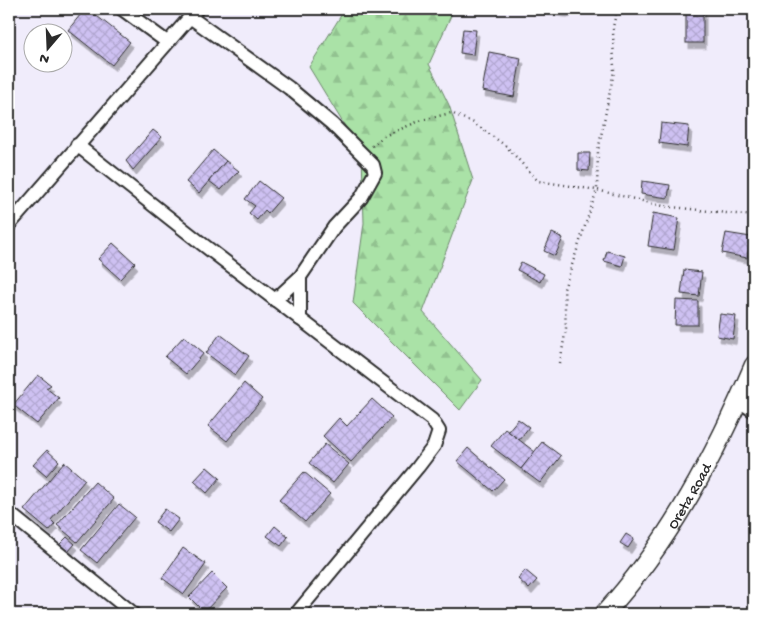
<svg xmlns="http://www.w3.org/2000/svg" width="763" height="623" viewBox="0 0 763 623" font-family="'Gochi Hand',sans-serif">
  <defs>
    <pattern id="forest-firs" width="22" height="20" patternUnits="userSpaceOnUse" patternTransform="scale(1.25)"><rect width="22" height="20" fill="#aae2a7"/><path d="M5 1l3.5 6h-7zM16 11l3.5 6h-7z" fill="#92c290"/></pattern>
    <pattern id="building-cross-hatch" width="8" height="8" patternUnits="userSpaceOnUse" patternTransform="scale(1.25)"><rect width="8" height="8" fill="#cec1f2"/><path d="M0 0l8 8M0 8l8-8" fill="none" stroke="#b1a6d0"/></pattern>
    <filter id="shadow"><feDropShadow dx="3" dy="5.5" stdDeviation="0" flood-color="#0004"/></filter>
  </defs>
  <rect width="100%" height="100%" fill="#f0ecfb"/>
  <filter id="ink" filterUnits="userSpaceOnUse"><feTurbulence type="fractalNoise" baseFrequency=".02" numOctaves="2"/><feDisplacementMap in="SourceGraphic" scale="10" xChannelSelector="R" yChannelSelector="G"/><feConvolveMatrix kernelMatrix="1 2 1 2 8 2 1 2 1" color-interpolation-filters="sRGB"/></filter>
  <g filter="url(#ink)">
    <polygon fill="url(#forest-firs)" stroke="#6a8669" points="345,9 454,9 429,64 449,105 473,180 423,312 482,380 460,410 353,303 364,223 362,154 309,67"/>
    <g fill="url(#building-cross-hatch)" stroke="#2b2b2b" filter="url(#shadow)">
      <polygon points="85,9 88,9 130,42 112,65 68,30"/>
      <polygon points="543,9 568,9 567,12"/>
      <rect x="686" y="9" width="17" height="34"/>
      <polygon points="463,29 476,30 473,55 460,53"/>
      <polygon points="489,52 521,58 514,97 482,91"/>
      <polygon points="661,123 689,126 687,147 659,143"/>
      <polygon points="153,130 162,137 133,170 126,161"/>
      <polygon points="213,150 226,161 199,193 186,182"/>
      <polygon points="578,153 590,153 589,171 578,170"/>
      <polygon points="226,161 239,171 221,190 209,181"/>
      <polygon points="259,181 281,198 268,213 265,210 257,220 249,213 255,206 245,199"/>
      <polygon points="642,181 670,185 668,198 641,194"/>
      <polygon points="653,213 679,218 674,250 648,246"/>
      <polygon points="552,233 563,238 555,256 544,251"/>
      <polygon points="726,233 751,237 747,258 722,253"/>
      <polygon points="113,243 135,263 120,279 98,259"/>
      <polygon points="607,251 625,256 622,266 604,261"/>
      <polygon points="521,262 544,274 540,282 517,270"/>
      <polygon points="684,270 702,272 699,296 681,294"/>
      <polygon points="676,300 698,301 698,325 675,325"/>
      <polygon points="720,314 736,316 733,339 717,336"/>
      <polygon points="220,334 249,356 235,375 206,353"/>
      <polygon points="184,336 204,353 186,374 165,357"/>
      <polygon points="38,375 51,385 46,388 59,398 37,424 13,405"/>
      <polygon points="244,383 262,399 227,441 208,426"/>
      <polygon points="372,399 392,417 351,462 323,436 339,418 347,426"/>
      <polygon points="518,419 529,427 519,440 508,431"/>
      <polygon points="505,429 535,452 521,469 491,446"/>
      <polygon points="542,442 561,456 540,483 521,469"/>
      <polygon points="325,444 349,464 333,483 309,463"/>
      <polygon points="468,448 504,479 493,491 457,461"/>
      <polygon points="47,450 59,461 46,476 33,465"/>
      <polygon points="64,462 85,480 51,520 55,524 49,531 24,510"/>
      <polygon points="207,467 220,478 207,493 194,481"/>
      <polygon points="304,472 330,494 305,522 279,500"/>
      <polygon points="95,482 114,499 77,542 57,525"/>
      <polygon points="119,504 135,517 97,563 81,550"/>
      <polygon points="165,509 179,519 169,532 155,522"/>
      <polygon points="275,526 288,537 281,546 267,536"/>
      <polygon points="626,534 634,539 628,548 620,543"/>
      <polygon points="67,537 75,544 68,552 59,545"/>
      <polygon points="183,548 206,564 184,594 162,578"/>
      <polygon points="525,570 537,580 529,589 518,579"/>
      <polygon points="212,573 227,588 204,612 189,597"/>
      <polygon points="500,608 508,614 495,614"/>
    </g>
    <g fill="none" stroke-linecap="round" stroke-linejoin="round">
      <defs>
        <g id="street">
          <polyline points="122,9 167,42"/>
          <polyline points="190,17 289,88 332,124 373,165 375,173 361,198 334,227 300,277 275,300"/>
          <polyline points="77,145 201,243 432,420 439,431 434,446 418,467 296,614"/>
          <polyline points="9,225 197,9"/>
          <polyline points="300,277 300,319"/>
          <polyline points="739,401 754,411"/>
          <polyline points="9,513 134,614"/>
        </g>
        <g id="secondary">
          <path id="s1" d="M604,614C669,543 716,454 754,365"/>
        </g>
      </defs>
      <use href="#street" stroke="#2b2b2b" stroke-width="16"/>
      <use href="#secondary" stroke="#2b2b2b" stroke-width="21"/>
      <g stroke="#2b2b2b" stroke-width="2.5" stroke-dasharray="1 4" stroke-linecap="butt">
        <polyline points="372,146 384,136 422,120 451,113 474,123 506,146 538,181 597,190 598,151 614,71 613,27 617,9"/>
        <polyline points="560,363 566,328 564,289 597,190 663,206 754,216"/>
      </g>
      <use href="#street" stroke="#fff" stroke-width="12"/>
      <use href="#secondary" stroke="#fff" stroke-width="18"/>
    </g>
  </g>
  <g text-anchor="middle" stroke-width="4" stroke-linejoin="round" paint-order="stroke">
    <g font-size="15" fill="#2b2b2b" stroke="#fff">
      <text dy="5" stroke="none"><textPath href="#s1" startOffset="146">Oreta Road</textPath></text>
    </g>
  </g>
  <rect width="763" height="623" fill="none" stroke="#fff" stroke-width="30"/>
  <rect x="15" y="15" width="733" height="593" fill="none" stroke="#2b2b2b" stroke-width="2" filter="url(#ink)"/>
  <g transform="translate(48 48) rotate(199)"><circle r="24" fill="#ffffff" stroke="#aaaaaa"/>
  <path d="M0-4L9 19L0 12L-9 19Z" fill="#2b2b2b"/>
  <text y="-8" font-size="14" font-weight="bold" text-anchor="middle" fill="#2b2b2b">N</text>
  </g>
</svg>
